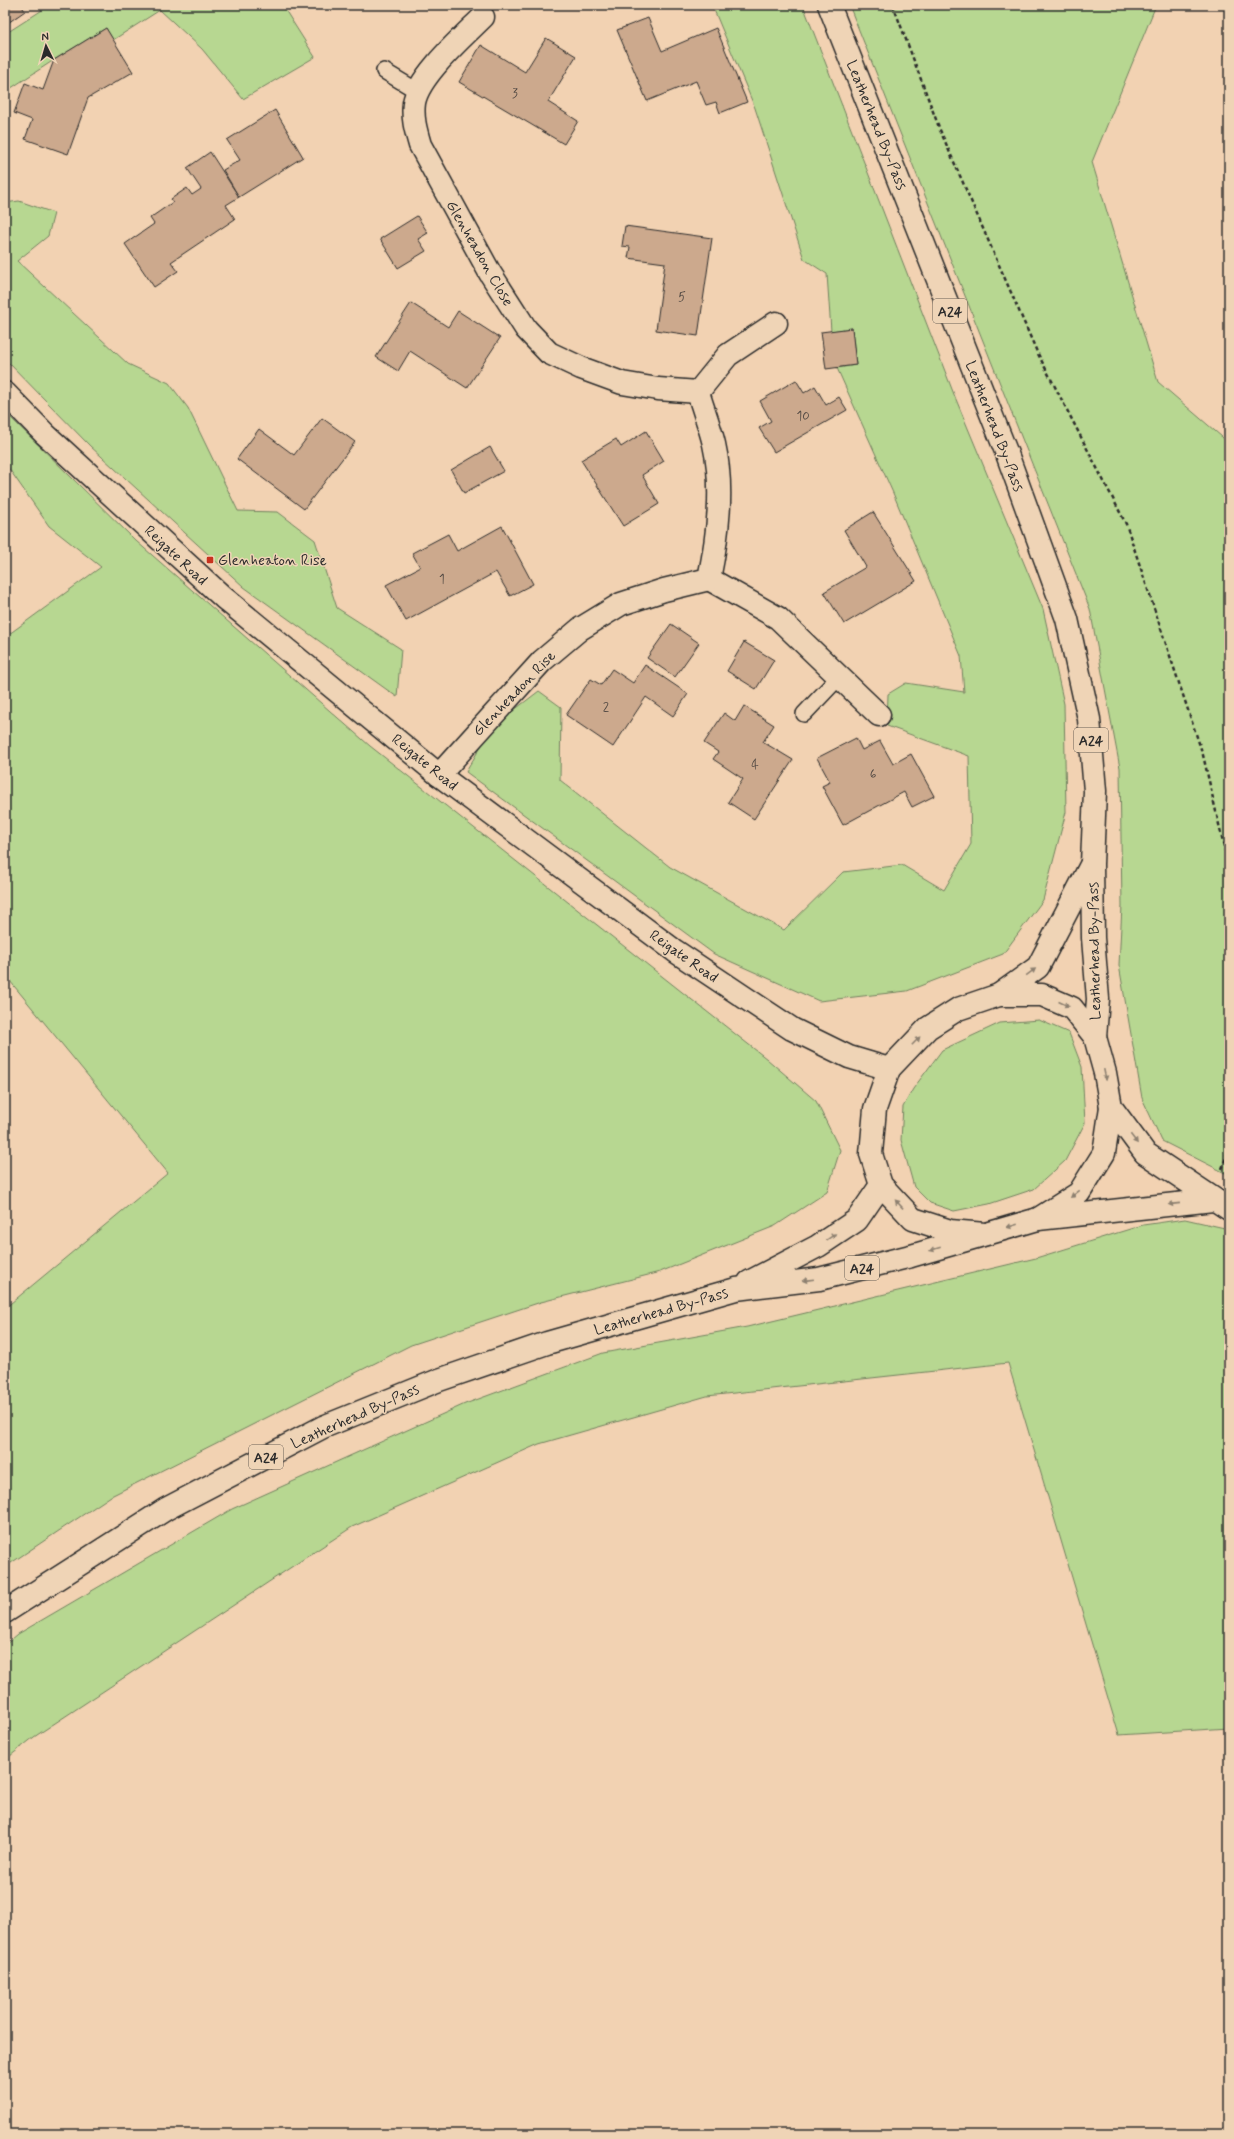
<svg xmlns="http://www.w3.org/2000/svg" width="1234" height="2139" viewBox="0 0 1234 2139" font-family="Mynerve,sans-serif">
  <rect width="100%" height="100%" fill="#f2d2b2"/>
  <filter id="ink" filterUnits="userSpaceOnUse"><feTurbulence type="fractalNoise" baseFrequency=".025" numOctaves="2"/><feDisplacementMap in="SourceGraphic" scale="8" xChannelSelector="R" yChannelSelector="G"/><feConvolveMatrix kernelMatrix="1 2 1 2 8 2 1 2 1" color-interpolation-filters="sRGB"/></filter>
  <g filter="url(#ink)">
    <g fill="#b7d791" stroke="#71815e">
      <polygon points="50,5 282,5 315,57 243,99 202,49 160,10 113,40 106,28 54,60 5,92 5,34"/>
      <polygon points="712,5 803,5 955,397 1043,609 1064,704 1066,812 1043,900 1003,954 907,991 819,1001 714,954 466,772 492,727 539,691 561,707 560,780 670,867 784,930 843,872 902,865 944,890 971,844 969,756 887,726 888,694 906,683 964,692 961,656 893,493 837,368 856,365 852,328 831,331 827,274 804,259 755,108"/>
      <polygon points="849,5 1156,5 1092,162 1158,382 1229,443 1229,1175 1162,1141 1142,1098 1119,965 1122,906 1120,768 1090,609"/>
      <polygon points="19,201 54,213 48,236 17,261 128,364 169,383 188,408 238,511 278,512 315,540 337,608 401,649 397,697 244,587 90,446 5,359 5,203"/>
      <polygon points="5,412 136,541 370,746 767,1059 816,1101 840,1150 827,1192 775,1226 660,1272 541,1302 411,1345 111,1496 5,1567 5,1308 168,1173 5,975 5,637 101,567 49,526 5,463"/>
      <polygon points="1039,1020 1069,1033 1082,1067 1085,1123 1065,1161 1034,1189 989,1204 954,1211 930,1203 914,1187 901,1140 903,1107 913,1089 942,1050 1000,1023"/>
      <polygon points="1185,1219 1229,1229 1229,1728 1119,1735 1008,1363 707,1396 539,1444 352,1527 34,1737 5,1760 5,1645 18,1634 232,1509 465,1404 603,1353 747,1327 1036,1258 1143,1225"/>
    </g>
    <g fill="#cca98d" stroke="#2b2b2b">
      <polygon points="5,5 21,5 25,11 5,25"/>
      <polygon points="648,18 662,51 716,28 747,102 720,113 716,102 706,105 696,81 647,101 617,30"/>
      <polygon points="106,28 133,72 88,98 68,154 25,139 32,120 14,113 25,83 43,90 54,60"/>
      <polygon points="546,38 576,56 548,102 578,121 564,144 459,82 481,45 525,72"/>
      <polygon points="275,110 303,157 239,197 223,170 240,160 227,140"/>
      <polygon points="210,152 239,197 226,205 235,219 171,262 178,271 154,287 125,244 154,224 150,218 173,202 171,199 187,188 192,195 201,189 187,168"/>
      <polygon points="417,216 428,233 418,239 426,251 398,268 380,239"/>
      <polygon points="625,226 712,238 698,336 656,330 665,263 628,258 630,247 622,246"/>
      <polygon points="411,303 448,327 458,311 500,338 467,388 410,351 398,371 376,357"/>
      <polygon points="852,328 856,365 826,369 821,332"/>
      <polygon points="796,380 804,393 815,386 826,405 839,397 847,410 774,452 759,428 771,421 760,401"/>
      <polygon points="322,418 355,442 304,509 237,459 259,429 294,455"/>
      <polygon points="646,431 664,461 642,475 659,504 623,526 581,460 616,439 621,447"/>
      <polygon points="490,447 504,471 464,493 451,470"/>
      <polygon points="873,512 916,581 844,624 824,592 866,567 844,530"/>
      <polygon points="502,526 533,584 510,596 496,572 406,621 386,585 420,567 412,553 448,534 457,551"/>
      <polygon points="671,624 699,643 675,677 647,658"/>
      <polygon points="744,642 774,660 756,689 727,671"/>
      <polygon points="645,665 688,694 673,716 646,697 613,747 566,715 591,679 601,685 612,669 633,683"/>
      <polygon points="744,706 774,725 763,742 793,760 754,819 728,802 743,779 713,759 718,752 704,743 724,713 735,721"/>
      <polygon points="856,738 862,750 880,741 893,764 911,754 934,796 912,807 904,792 843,825 822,786 830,782 817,758"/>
    </g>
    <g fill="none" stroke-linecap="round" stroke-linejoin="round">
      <defs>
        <g id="service">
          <polyline points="384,71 419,92"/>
          <polyline points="804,714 839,677"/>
        </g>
        <g id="minor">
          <path d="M483,17C464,36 418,76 414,103C412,118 416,131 420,145L490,273L526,329L549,353L581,368L622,383L658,389L698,392"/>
          <polyline points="709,579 778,618 879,715"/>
          <path d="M439,775L542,661L580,629L621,604L664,590L709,579C718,535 724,488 714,444C710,427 703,409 698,392L728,355L776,323"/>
        </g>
        <g id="secondary">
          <polyline points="5,393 45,434 224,598 439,775 675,951 792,1029 849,1057 889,1069"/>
          <polyline points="1111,1107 1145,1153 1229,1209"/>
          <polyline points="1038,1219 1213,1200"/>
        </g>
        <g id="trunk">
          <polyline points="829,5 1007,454 1067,619 1089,719 1095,791 1092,864 1093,938 1098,999 1095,1037"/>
          <polyline points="999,995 1038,967 1091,865"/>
          <polyline points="749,1282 818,1246 857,1220 881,1185"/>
          <polyline points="5,1612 166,1509 323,1427 439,1380 547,1343 736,1289 819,1279 911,1256 1038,1219 1079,1193 1104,1153 1111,1107 1105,1073 1095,1037 1072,1008 1042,995 999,995 958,1009 928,1028 889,1069 875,1109 871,1154 881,1185 913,1219 950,1231 985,1234"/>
        </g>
      </defs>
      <use href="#service" stroke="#2b2b2b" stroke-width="18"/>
      <use href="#minor" stroke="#2b2b2b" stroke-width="25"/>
      <use href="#secondary" stroke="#2b2b2b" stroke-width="25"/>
      <use href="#trunk" stroke="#2b2b2b" stroke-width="25"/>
      <g stroke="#2b2b2b" stroke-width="2.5" stroke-dasharray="4 3" stroke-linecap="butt">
        <polyline points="893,5 940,130 1037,352 1126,524 1203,755 1229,868"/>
        <polyline points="1222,1169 1229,1149"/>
        <polyline points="1229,1250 1229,1253"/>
      </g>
      <use href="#service" stroke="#efd4b6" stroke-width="15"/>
      <use href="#minor" stroke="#efd4b6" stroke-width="22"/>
      <use href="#secondary" stroke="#efd4b6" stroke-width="22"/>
      <use href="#trunk" stroke="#efd4b6" stroke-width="22"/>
    </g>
    <defs><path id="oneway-solid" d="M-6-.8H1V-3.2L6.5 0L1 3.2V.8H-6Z"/></defs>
    <g fill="#8d8070">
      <use href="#oneway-solid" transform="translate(1031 972) rotate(-36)"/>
      <use href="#oneway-solid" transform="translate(1064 1004) rotate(24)"/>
      <use href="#oneway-solid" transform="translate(916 1041) rotate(-46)"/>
      <use href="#oneway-solid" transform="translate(1105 1075) rotate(78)"/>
      <use href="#oneway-solid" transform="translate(1134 1139) rotate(53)"/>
      <use href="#oneway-solid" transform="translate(1075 1194) rotate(142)"/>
      <use href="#oneway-solid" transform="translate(899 1204) rotate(-133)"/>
      <use href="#oneway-solid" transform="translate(1174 1204) rotate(174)"/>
      <use href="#oneway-solid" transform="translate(1012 1226) rotate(164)"/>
      <use href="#oneway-solid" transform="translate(831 1237) rotate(-34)"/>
      <use href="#oneway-solid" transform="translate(935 1249) rotate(163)"/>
      <use href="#oneway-solid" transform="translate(808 1280) rotate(173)"/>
    </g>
  </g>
  <rect fill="#c8321e" stroke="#efd4b6" stroke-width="1.5" x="206" y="556" width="8" height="8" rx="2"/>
  <g text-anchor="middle" stroke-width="3" stroke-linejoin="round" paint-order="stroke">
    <g font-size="13" fill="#534a44">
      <text x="515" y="97">3</text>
      <text x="682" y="301">5</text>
      <text x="803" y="420">10</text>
      <text x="442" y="583">1</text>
      <text x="606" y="711">2</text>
      <text x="755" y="769">4</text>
      <text x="873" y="778">6</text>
    </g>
    <g fill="#efd4b6" stroke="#665e55" stroke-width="1">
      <rect x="933" y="299" width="34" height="24" rx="3"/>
      <rect x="1074" y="728" width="34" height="24" rx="3"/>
      <rect x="845" y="1256" width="34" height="24" rx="3"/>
      <rect x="249" y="1445" width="34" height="24" rx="3"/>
    </g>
    <g font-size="14" font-weight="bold" fill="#2b2b2b">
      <text x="950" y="316">A24</text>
      <text x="1091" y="745">A24</text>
      <text x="862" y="1273">A24</text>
      <text x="266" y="1462">A24</text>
    </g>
    <g font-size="15" fill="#2b2b2b" stroke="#efd4b6">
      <text transform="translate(877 125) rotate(68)" y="5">Leatherhead By-Pass</text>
      <text transform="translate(480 253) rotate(60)" y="5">Glenheadon Close</text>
      <text transform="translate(995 426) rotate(69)" y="5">Leatherhead By-Pass</text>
      <text transform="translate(176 555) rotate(43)" y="5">Reigate Road</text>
      <text transform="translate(514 693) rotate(-46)" y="5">Glenheadon Rise</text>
      <text transform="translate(425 762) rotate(39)" y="5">Reigate Road</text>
      <text transform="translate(1094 951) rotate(-91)" y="5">Leatherhead By-Pass</text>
      <text transform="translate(684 956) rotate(35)" y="5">Reigate Road</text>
      <text transform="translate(661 1311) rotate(-16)" y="5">Leatherhead By-Pass</text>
      <text transform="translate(355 1416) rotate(-24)" y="5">Leatherhead By-Pass</text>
    </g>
    <g font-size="15" fill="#2b2b2b" stroke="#efd4b6" text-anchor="start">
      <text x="218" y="565">Glenheaton Rise</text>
    </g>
  </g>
  <rect width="1234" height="2139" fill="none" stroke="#efd4b6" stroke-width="20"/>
  <rect x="10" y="10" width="1214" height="2119" fill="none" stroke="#2b2b2b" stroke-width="1.5" filter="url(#ink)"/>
  <g transform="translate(46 46) rotate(355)" stroke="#efd4b6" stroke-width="3" paint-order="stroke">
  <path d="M0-3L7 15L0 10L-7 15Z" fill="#2b2b2b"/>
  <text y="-6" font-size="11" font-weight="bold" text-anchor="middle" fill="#2b2b2b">N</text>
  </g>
</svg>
